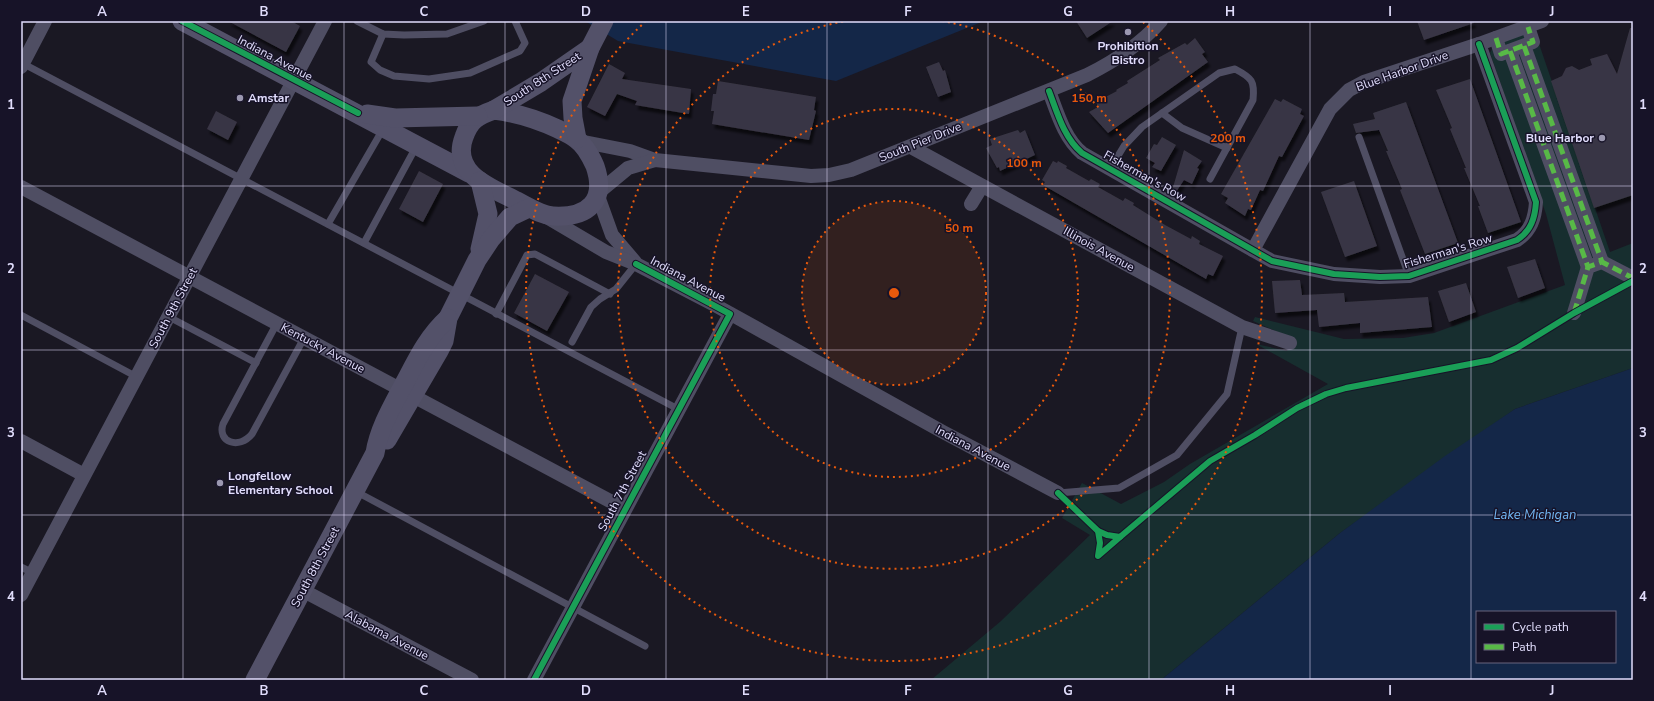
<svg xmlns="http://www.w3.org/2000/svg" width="1654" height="701" viewBox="0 0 1654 701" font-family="'Nunito Sans',sans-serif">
  <defs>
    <filter id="shadow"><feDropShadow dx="2.5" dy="4.5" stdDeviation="1" flood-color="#0009"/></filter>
  </defs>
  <rect width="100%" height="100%" fill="#1a1823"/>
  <polygon fill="#172e2f" points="1534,29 1610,252 1633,243 1633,368 1515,409 1340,533 1161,680 931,680 1001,621 1090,535 1062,518 1082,483 1121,504 1164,482 1190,464 1328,384 1256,344 1287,351 1291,338 1253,321 1255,317 1344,339 1403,338 1434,333 1565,285 1546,214 1490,53 1494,45"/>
  <g fill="#142748" fill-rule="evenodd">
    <polygon points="585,21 984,21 836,81 618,41"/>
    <path d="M1633,368V680H1161L1340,533L1445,456L1515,409ZM1477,612H1615V662H1477Z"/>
  </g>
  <g fill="#393644" filter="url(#shadow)">
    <polygon points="228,21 291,21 300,26 286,52"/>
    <polygon points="1076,21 1113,21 1087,38"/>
    <polygon points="1417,21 1473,21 1474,23 1424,40"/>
    <polygon points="1630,28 1633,28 1633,195 1594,208 1551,81 1562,76 1566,68 1572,66 1579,70 1592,65 1590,59 1607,54 1617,74"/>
    <polygon points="1195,38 1205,52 1202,54 1208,62 1108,133 1089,112 1098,107 1096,102 1117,91 1116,90 1128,83 1127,81 1160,60 1158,58 1185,43 1187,45"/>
    <polygon points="939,62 943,71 945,70 951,92 938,97 926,67"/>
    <polygon points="609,64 625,73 622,79 691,89 689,114 635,105 637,101 617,94 605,116 587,107"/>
    <polygon points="1470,79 1521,222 1488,233 1478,206 1480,206 1464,168 1466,168 1450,129 1452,128 1436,90"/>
    <polygon points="718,81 816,97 814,110 816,111 809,140 712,124 714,111 711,111 713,94 716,94"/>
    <polygon points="1275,99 1281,102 1283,99 1302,109 1300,114 1304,116 1282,157 1279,156 1263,191 1260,190 1251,210 1248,209 1245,216 1225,203 1228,198 1221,194"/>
    <polygon points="1406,102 1458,243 1425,254 1400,190 1402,189 1386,151 1388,151 1379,130 1356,133 1353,124 1375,119 1373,113"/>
    <polygon points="216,111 237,122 228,140 207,129"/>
    <polygon points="1018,130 1020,133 1025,130 1035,155 1000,171 999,167 997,168 986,148 992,145 990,139"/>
    <polygon points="1162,137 1176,145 1161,171 1152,167 1155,163 1146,158 1154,144 1157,145"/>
    <polygon points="1184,150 1202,161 1197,168 1199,169 1192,184 1184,180 1174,195 1171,194"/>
    <polygon points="1053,161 1057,163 1058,161 1067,166 1066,168 1089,181 1091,179 1100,184 1098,187 1123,201 1125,198 1134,203 1133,205 1165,225 1191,239 1192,236 1200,241 1199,244 1223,256 1213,276 1208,274 1206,279 1043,185 1045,182 1042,180"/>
    <polygon points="419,171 443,184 423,222 399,209"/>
    <polygon points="1354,181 1377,246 1345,257 1321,192"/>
    <polygon points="1535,259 1545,288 1518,298 1507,267"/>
    <polygon points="535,274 569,292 547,331 514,313"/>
    <polygon points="1300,280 1302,295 1344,293 1345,302 1428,297 1432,327 1360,333 1360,323 1319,327 1317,310 1275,313 1272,281"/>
    <polygon points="1466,283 1476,312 1449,322 1438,291"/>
  </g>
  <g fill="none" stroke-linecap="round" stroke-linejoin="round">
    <g stroke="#4f4e63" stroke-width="7">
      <polyline points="357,21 383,34 404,35 447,34 484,21"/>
      <polyline points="383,34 371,62 380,70 394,76 429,79 470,73 520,51 525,43 515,21"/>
      <polyline points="22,63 678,409"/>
      <polyline points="1162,113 1182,128 1227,148"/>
      <polyline points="1359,137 1409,276"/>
      <path d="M1110,169L1124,146L1142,127L1219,73L1235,69C1252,78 1255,81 1253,100L1210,179"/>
      <polyline points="328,224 383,129"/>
      <polyline points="364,243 417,145"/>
      <polyline points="496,314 527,255 535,254 610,294"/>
      <polyline points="21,315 137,377"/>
      <polyline points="169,317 256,363"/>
      <path d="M277,323L223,424C217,442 239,450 252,434L304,338"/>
      <polyline points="572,342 591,307 600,299 616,289 636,264"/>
      <polyline points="355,491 645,646"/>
      <polyline points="1058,493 1119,488 1177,455 1227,394 1242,327"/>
      <polyline points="21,567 33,573"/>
    </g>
    <g stroke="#4f4e63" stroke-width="14">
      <polyline points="1496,38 1501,54 1533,42 1528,27"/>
      <polyline points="1524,46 1602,262"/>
      <polyline points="1510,51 1588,267"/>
      <polyline points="21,67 45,21"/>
      <path d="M1049,91C1057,112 1064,138 1082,153L1272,261L1334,274L1380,277L1409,276L1517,240C1531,231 1535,218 1536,202L1479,44"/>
      <path d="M579,141L630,151L655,160L811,176L829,175L851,170L1087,75C1115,61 1140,45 1161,21"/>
      <polyline points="911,147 1242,327 1290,343"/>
      <polyline points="21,187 625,509"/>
      <polyline points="599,192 628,168 655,160"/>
      <polyline points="598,196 612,235 635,262"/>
      <polyline points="971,204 982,186"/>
      <polyline points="545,216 606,252 636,264 713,304 943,432 1058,493"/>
      <polyline points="1253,250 1330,109 1349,90 1364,82 1479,44 1542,21"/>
      <polyline points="1574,313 1588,267 1602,262 1633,278"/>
      <polyline points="21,441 84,475"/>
      <polyline points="302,590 472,680"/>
      <polyline points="21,595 325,21"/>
      <polyline points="534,680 730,314"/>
    </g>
    <g stroke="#535169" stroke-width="19">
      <polyline points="182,21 469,173"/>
      <path d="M494,110C517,113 537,119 558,129C564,132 571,135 576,139C585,145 591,157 595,166C607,201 588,218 553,216C540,215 529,207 517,201C492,188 450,174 464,137C470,120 477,116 494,110Z"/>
      <polyline points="494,110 541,82 590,48"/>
      <polyline points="367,114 395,118 478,116"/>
      <polyline points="577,139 573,118 572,101 590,48 604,21"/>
      <polyline points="480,181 488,214 480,249"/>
      <polyline points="387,440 439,351 444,341 448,318 477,260 491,239 510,217 529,208"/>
      <path d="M255,680L375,453C379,428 393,405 405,382C417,359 428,336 448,318"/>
    </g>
    <g stroke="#58b947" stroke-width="5" stroke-dasharray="10 5" stroke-linecap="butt">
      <polyline points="1496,38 1501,54 1533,42 1528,27"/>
      <polyline points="1524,46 1602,262"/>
      <polyline points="1510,51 1588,267"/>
      <polyline points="1574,313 1588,267 1602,262 1633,278"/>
    </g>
    <defs>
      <g id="cycleway">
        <polyline points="182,21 358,113"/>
        <path d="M1049,91C1057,112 1064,138 1082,153L1272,261L1334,274L1380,277L1409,276L1517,240C1531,231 1535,218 1536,202L1479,44"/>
        <polyline points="1058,493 1098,531 1107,535 1120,537 1210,461 1255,435 1297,408 1326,394 1346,388 1491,360 1517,348 1574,313 1633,281"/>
        <polyline points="1098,531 1100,543 1098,556 1120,537"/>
        <polyline points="534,680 730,314 636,264"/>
      </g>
    </defs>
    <use href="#cycleway" stroke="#171328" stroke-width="8"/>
    <use href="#cycleway" stroke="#1a9f57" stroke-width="6"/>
  </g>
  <path fill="none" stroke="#e1ddfc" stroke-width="1" stroke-opacity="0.55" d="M183,21V680M344,21V680M505,21V680M666,21V680M827,21V680M988,21V680M1149,21V680M1310,21V680M1471,21V680M21,186H1633M21,350H1633M21,515H1633"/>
  <circle cx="894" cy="293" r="92" fill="#e8590c" fill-opacity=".12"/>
  <g fill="none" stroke="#e8590c" stroke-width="2" stroke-dasharray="2 4">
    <circle cx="894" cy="293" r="92"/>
    <circle cx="894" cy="293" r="184"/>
    <path d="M942 21A276 276 0 1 1 846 21"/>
    <path d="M1143 22A368 368 0 1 1 645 22"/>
  </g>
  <g fill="#9b98b0" stroke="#171328" stroke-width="1.5">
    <circle cx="1128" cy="32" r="4"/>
    <circle cx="240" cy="98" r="4"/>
    <circle cx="1602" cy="138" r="4"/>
    <circle cx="220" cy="483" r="4"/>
  </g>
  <g text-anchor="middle" stroke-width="3" stroke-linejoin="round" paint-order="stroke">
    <g font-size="12" font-weight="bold" fill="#e1ddfc" stroke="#171328" text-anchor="start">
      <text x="1128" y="50" text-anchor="middle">Prohibition<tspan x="1128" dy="14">Bistro</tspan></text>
      <text x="248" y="102">Amstar</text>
      <text x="1594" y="142" text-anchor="end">Blue Harbor</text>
      <text x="228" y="480">Longfellow<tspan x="228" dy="14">Elementary School</tspan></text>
    </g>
    <g font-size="12" fill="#e1ddfc" stroke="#171328">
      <text transform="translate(275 58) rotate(28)" y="4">Indiana Avenue</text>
      <text transform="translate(1402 71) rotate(-20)" y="4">Blue Harbor Drive</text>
      <text transform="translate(542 79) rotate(-33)" y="4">South 8th Street</text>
      <text transform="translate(920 142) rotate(-22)" y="4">South Pier Drive</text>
      <text transform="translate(1145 176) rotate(29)" y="4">Fisherman's Row</text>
      <text transform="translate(1099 249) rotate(29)" y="4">Illinois Avenue</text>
      <text transform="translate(1448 251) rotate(-17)" y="4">Fisherman's Row</text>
      <text transform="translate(688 279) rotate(28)" y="4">Indiana Avenue</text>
      <text transform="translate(173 308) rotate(-62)" y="4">South 9th Street</text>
      <text transform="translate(323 348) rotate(28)" y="4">Kentucky Avenue</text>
      <text transform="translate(973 448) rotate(28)" y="4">Indiana Avenue</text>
      <text transform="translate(622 491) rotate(-62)" y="4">South 7th Street</text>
      <text transform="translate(315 567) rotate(-62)" y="4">South 8th Street</text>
      <text transform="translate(387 635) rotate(28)" y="4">Alabama Avenue</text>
    </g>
    <g font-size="13" font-style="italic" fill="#73b7f4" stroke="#171328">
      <text x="1535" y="519">Lake Michigan</text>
    </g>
  </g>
  <circle cx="894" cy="293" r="6" fill="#e8590c" stroke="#171328" stroke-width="2"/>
  <g font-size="12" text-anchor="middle" font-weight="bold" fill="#e8590c" stroke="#171328" stroke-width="3" stroke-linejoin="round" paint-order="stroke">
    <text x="1089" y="102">150 m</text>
    <text x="1228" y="142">200 m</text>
    <text x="1024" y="167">100 m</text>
    <text x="959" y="232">50 m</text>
  </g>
  <rect width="1654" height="701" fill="none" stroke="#171328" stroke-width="44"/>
  <rect x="1476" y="611" width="140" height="52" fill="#171328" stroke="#68647d"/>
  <rect x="1484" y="624" width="20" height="6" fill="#1a9f57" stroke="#68647d"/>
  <text x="1512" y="631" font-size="12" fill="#e1ddfc">Cycle path</text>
  <rect x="1484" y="644" width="20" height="6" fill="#58b947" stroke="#68647d"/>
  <text x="1512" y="651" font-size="12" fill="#e1ddfc">Path</text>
  <rect x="22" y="22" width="1610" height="657" fill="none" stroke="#e1ddfc" stroke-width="1.5"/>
  <g font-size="13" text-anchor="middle" font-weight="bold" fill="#e1ddfc">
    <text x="102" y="16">A</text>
    <text x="264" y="16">B</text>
    <text x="424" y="16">C</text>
    <text x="586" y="16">D</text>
    <text x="746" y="16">E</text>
    <text x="908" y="16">F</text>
    <text x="1068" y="16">G</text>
    <text x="1230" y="16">H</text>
    <text x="1390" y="16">I</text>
    <text x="1552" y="16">J</text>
    <text x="11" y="109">1</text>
    <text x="1643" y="109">1</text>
    <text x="11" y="273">2</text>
    <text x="1643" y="273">2</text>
    <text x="11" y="437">3</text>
    <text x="1643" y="437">3</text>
    <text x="11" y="601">4</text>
    <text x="1643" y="601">4</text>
    <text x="102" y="695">A</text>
    <text x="264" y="695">B</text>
    <text x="424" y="695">C</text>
    <text x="586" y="695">D</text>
    <text x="746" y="695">E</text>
    <text x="908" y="695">F</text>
    <text x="1068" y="695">G</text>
    <text x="1230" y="695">H</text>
    <text x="1390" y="695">I</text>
    <text x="1552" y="695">J</text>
  </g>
</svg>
